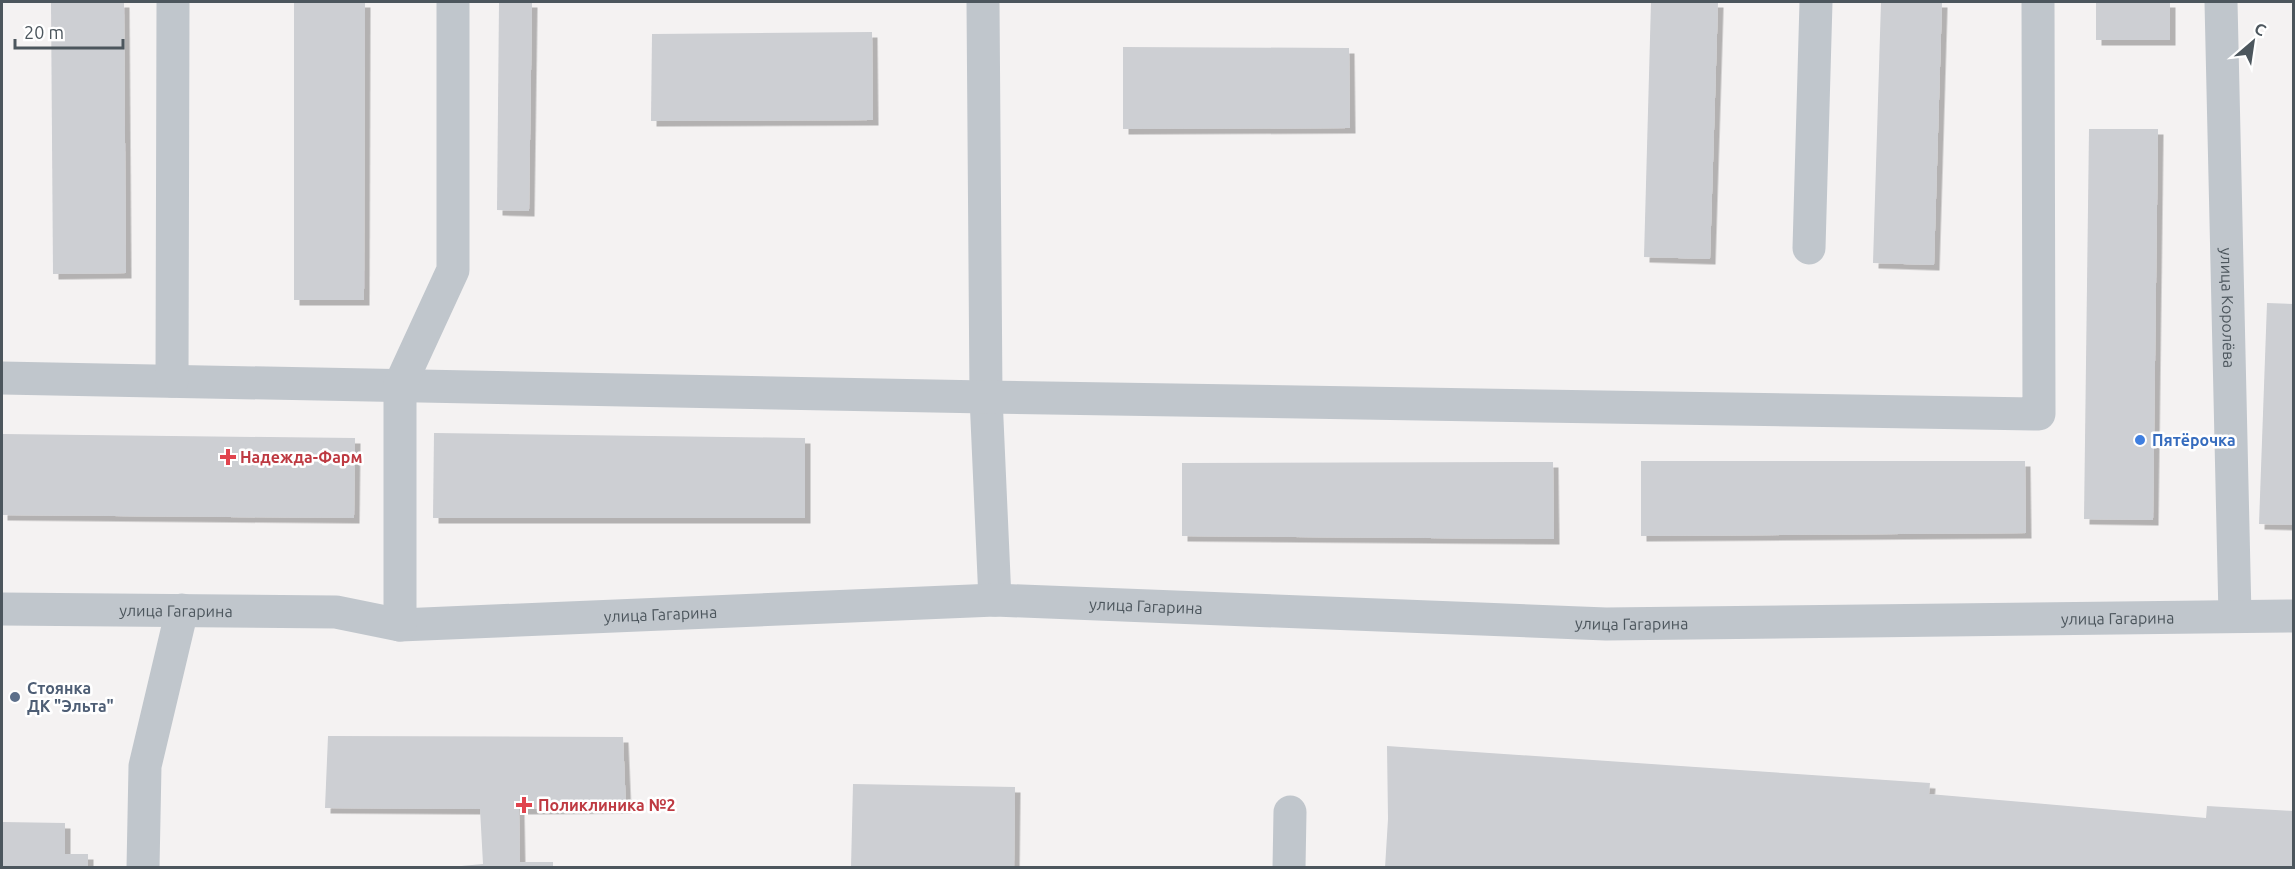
<svg xmlns="http://www.w3.org/2000/svg" width="2295" height="869" viewBox="0 0 2295 869" font-family="Ubuntu,sans-serif">
  <defs>
    <filter id="shadow"><feDropShadow dx="5.5" dy="5.5" stdDeviation="0" flood-color="#0004"/></filter>
  </defs>
  <rect width="100%" height="100%" fill="#f4f2f2"/>
  <g fill="#cdcfd3" filter="url(#shadow)">
    <polygon points="51,2 124,2 126,273 53,274"/>
    <polygon points="294,2 365,2 364,300 294,300"/>
    <polygon points="499,2 532,2 529,211 497,210"/>
    <polygon points="1651,2 1718,2 1710,259 1644,257"/>
    <polygon points="1881,2 1942,2 1934,265 1873,263"/>
    <rect x="2096" y="2" width="74" height="38"/>
    <polygon points="872,32 873,120 651,121 652,34"/>
    <polygon points="1123,47 1349,48 1350,128 1123,129"/>
    <polygon points="2089,129 2158,129 2153,520 2084,519"/>
    <polygon points="2267,303 2294,304 2294,525 2259,524"/>
    <polygon points="434,433 805,438 805,518 433,518"/>
    <polygon points="2,434 355,438 354,518 2,515"/>
    <polygon points="1641,461 2025,461 2026,533 1641,536"/>
    <polygon points="1553,462 1554,539 1182,536 1182,463"/>
    <polygon points="328,736 623,737 626,808 519,809 520,862 553,862 553,868 461,868 461,866 483,864 480,809 325,808"/>
    <polygon points="1387,746 1930,783 1929,794 2206,818 2207,806 2294,811 2294,868 1385,868 1388,819"/>
    <polygon points="853,784 1015,787 1014,868 851,868"/>
    <polygon points="2,822 65,823 65,854 88,854 88,868 2,868"/>
  </g>
  <g fill="none" stroke-linecap="round" stroke-linejoin="round">
    <g stroke="#c0c6cc" stroke-width="33">
      <polyline points="983,2 986,397 995,600"/>
      <path id="s1" d="M2221,2L2235,616"/>
      <polyline points="1809,248 1816,2"/>
      <polyline points="2,378 986,397 2039,414 2038,2"/>
      <polyline points="172,381 173,2"/>
      <path id="s2" d="M2,609L336,612L400,625L995,600L1606,624L2294,616"/>
      <polyline points="400,625 400,385 453,270 453,2"/>
      <polyline points="143,868 145,766 182,610"/>
      <polyline points="1289,868 1290,812"/>
    </g>
  </g>
  <circle fill="#3f7fe0" stroke="#fff" stroke-width="2" cx="2140" cy="440" r="6"/>
  <g fill="#e0444e" stroke="#fff" stroke-width="2">
    <path d="M225 448h6v6h6v6h-6v6h-6v-6h-6v-6h6z"/>
    <path d="M521 796h6v6h6v6h-6v6h-6v-6h-6v-6h6z"/>
  </g>
  <circle fill="#5c6f8a" stroke="#fff" stroke-width="2" cx="15" cy="697" r="6"/>
  <g text-anchor="middle" stroke-width="5" stroke-linejoin="round" paint-order="stroke">
    <g font-size="16" fill="#4c565d" stroke="#fff">
      <text dy="6" stroke="none"><textPath href="#s1" startOffset="306">улица Королёва</textPath></text>
      <text dy="6" stroke="none"><textPath href="#s2" startOffset="1146">улица Гагарина</textPath></text>
      <text dy="6" stroke="none"><textPath href="#s2" startOffset="174">улица Гагарина</textPath></text>
      <text dy="6" stroke="none"><textPath href="#s2" startOffset="660">улица Гагарина</textPath></text>
      <text dy="6" stroke="none"><textPath href="#s2" startOffset="2118">улица Гагарина</textPath></text>
      <text dy="6" stroke="none"><textPath href="#s2" startOffset="1632">улица Гагарина</textPath></text>
    </g>
    <g font-size="16" font-weight="bold" fill="#366cbe" stroke="#fff" text-anchor="start">
      <text x="2152" y="446">Пятёрочка</text>
    </g>
    <g font-size="16" font-weight="bold" fill="#be3a42" stroke="#fff" text-anchor="start">
      <text x="240" y="463">Надежда-Фарм</text>
      <text x="538" y="811">Поликлиника №2</text>
    </g>
    <g font-size="16" font-weight="bold" fill="#4e5e75" stroke="#fff" text-anchor="start">
      <text x="27" y="694">Стоянка<tspan x="27" dy="18">ДК "Эльта"</tspan></text>
    </g>
  </g>
  <rect width="2295" height="869" fill="none" stroke="#4c565d" stroke-width="6"/>
  <g transform="translate(2253 42) rotate(29)" stroke="#ffffff" stroke-width="4.5" paint-order="stroke">
  <path d="M0-4.5L10 22L0 15L-10 22Z" fill="#4c565d"/>
  <text y="-9" font-size="16" font-weight="bold" text-anchor="middle" fill="#4c565d">С</text>
  </g>
  <path d="M15 39v9h108v-9" fill="none" stroke="#4c565d" stroke-width="3"/>
  <text x="24" y="39" font-size="18" fill="#4c565d" stroke="#ffffff" stroke-width="4.5" paint-order="stroke">20 m</text>
</svg>
